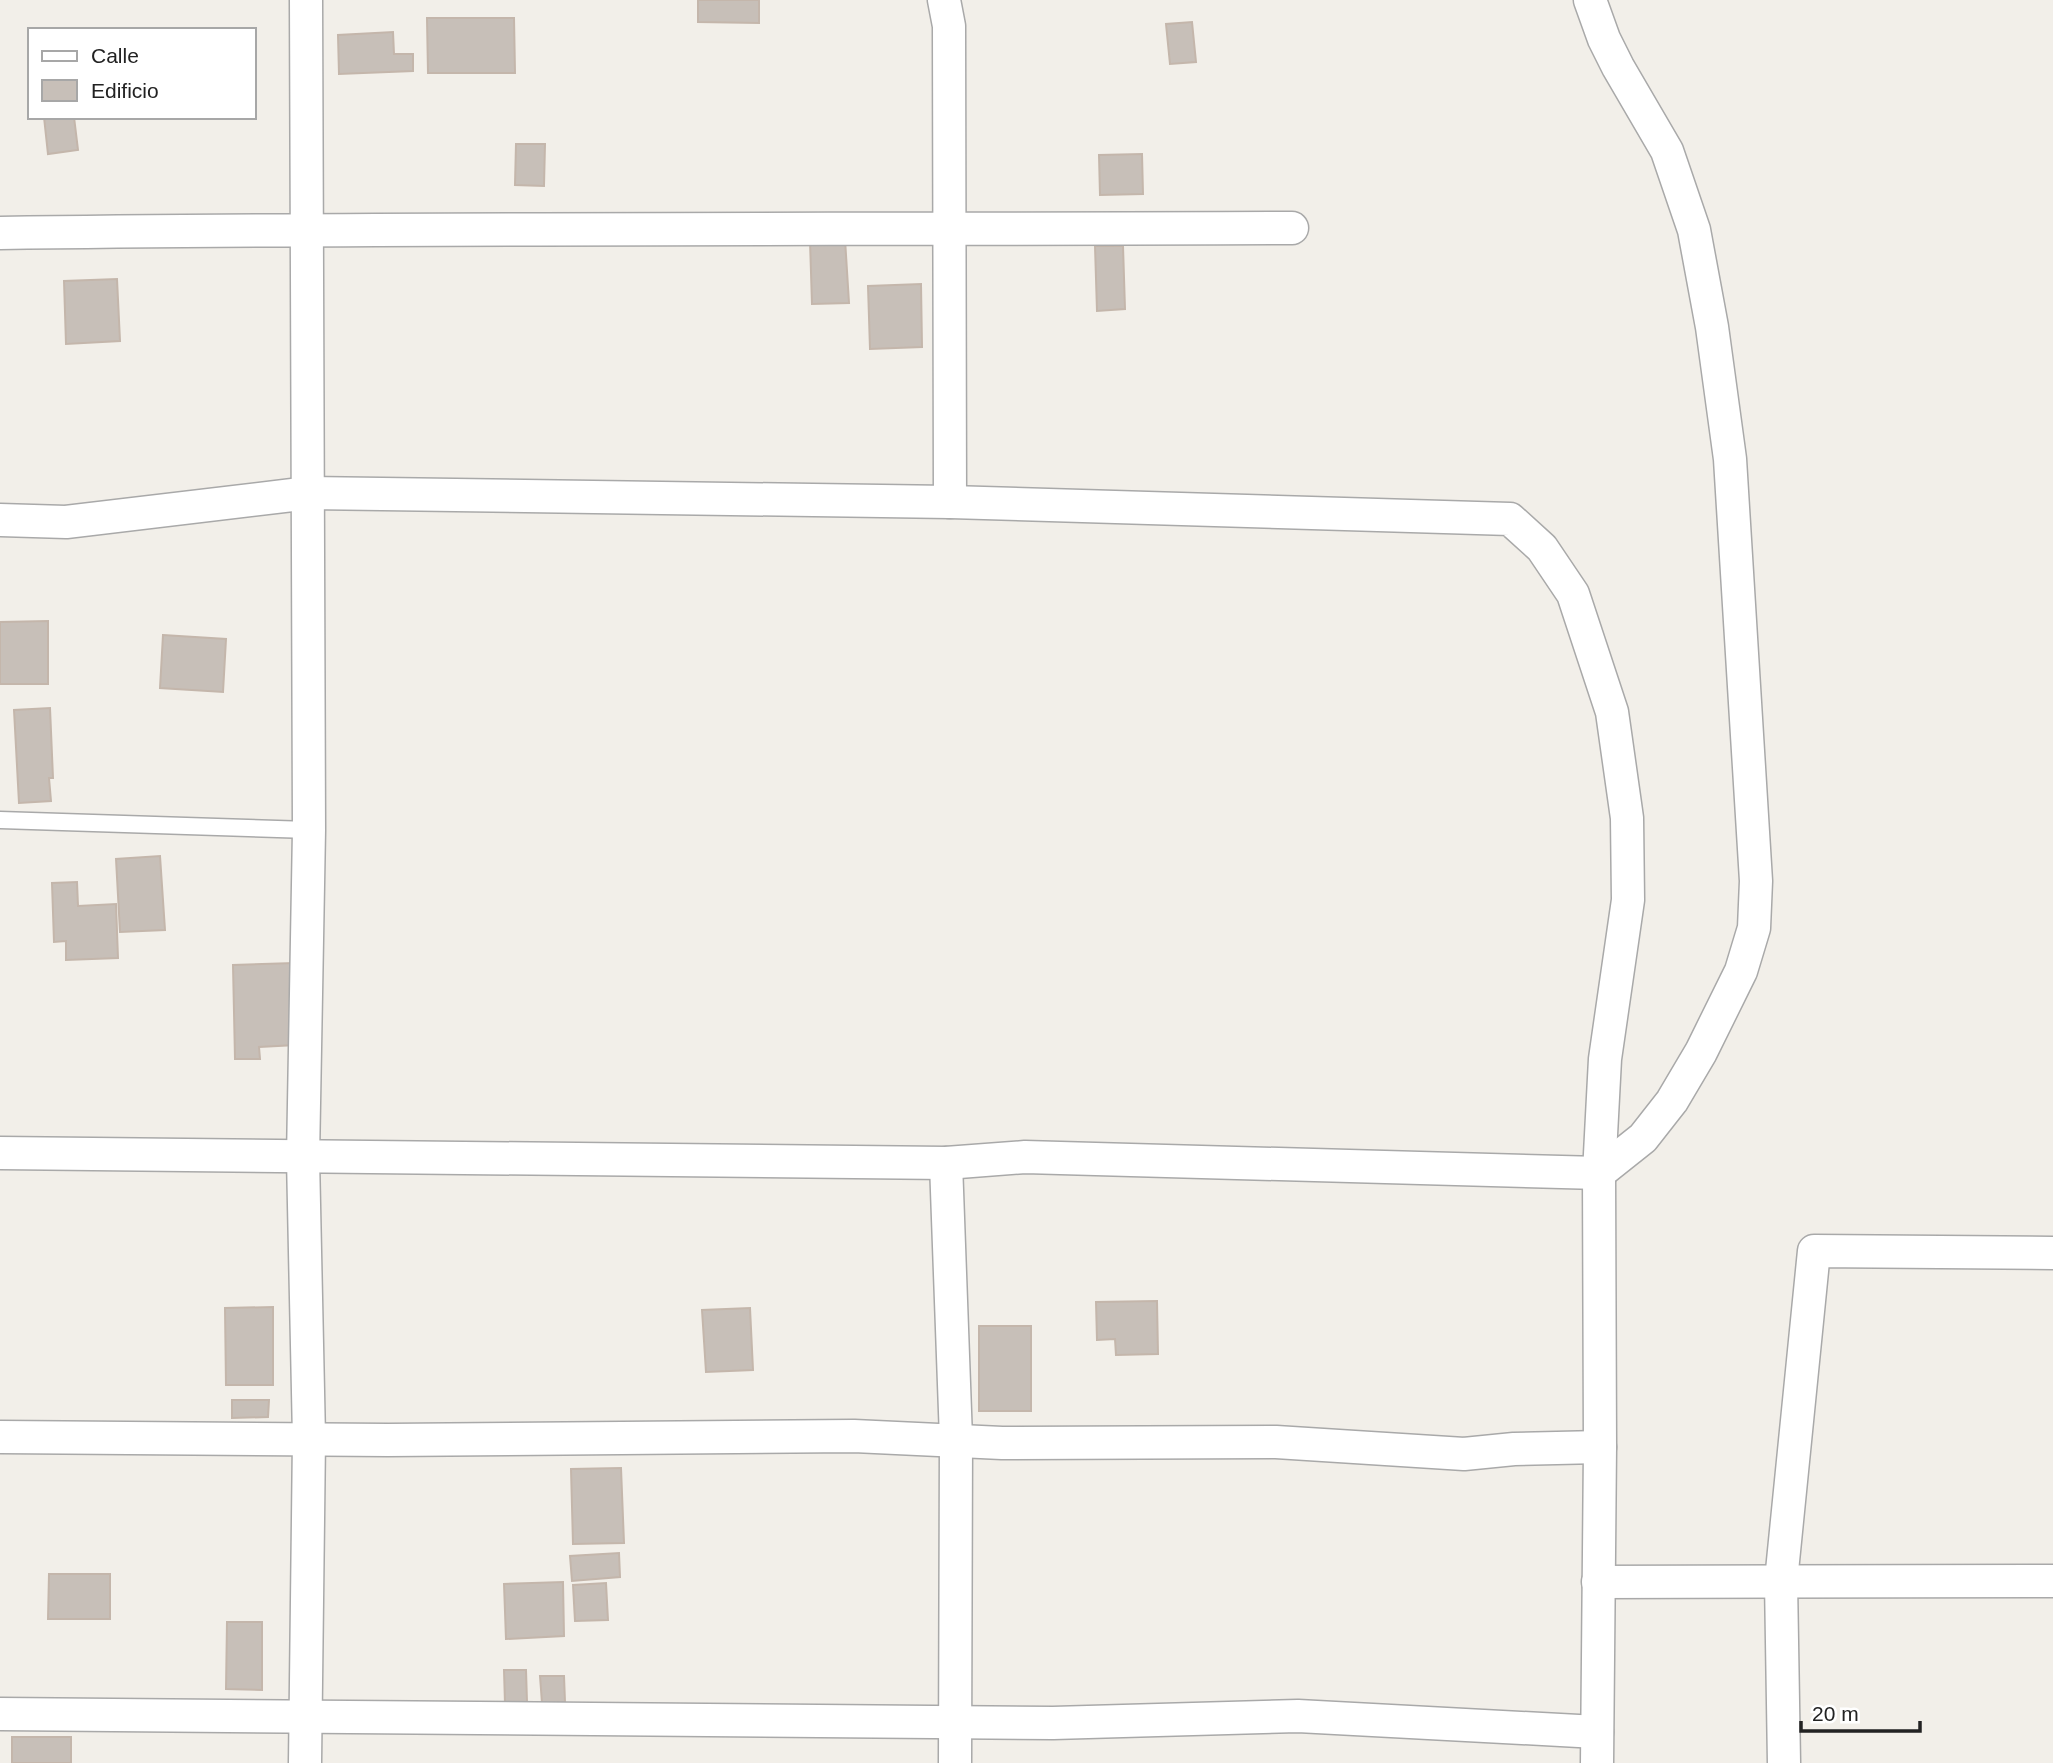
<svg xmlns="http://www.w3.org/2000/svg" width="2053" height="1763" viewBox="0 0 2053 1763" font-family="Helvetica,sans-serif">
  <rect width="100%" height="100%" fill="#f2efe9"/>
  <g fill="#c7bfb8" stroke="#c4b6ab" stroke-width="2">
    <polygon points="698,0 759,0 759,23 698,22"/>
    <polygon points="427,18 514,18 515,73 428,73"/>
    <polygon points="1192,22 1196,62 1170,64 1166,24"/>
    <polygon points="393,32 394,54 413,54 413,71 339,74 338,35"/>
    <polygon points="44,117 74,117 78,150 48,154"/>
    <polygon points="516,144 545,144 544,186 515,185"/>
    <polygon points="1142,154 1143,194 1100,195 1099,155"/>
    <polygon points="845,239 849,303 812,304 810,241"/>
    <polygon points="1095,246 1123,246 1125,309 1097,311"/>
    <polygon points="117,279 120,341 66,344 64,281"/>
    <polygon points="921,284 922,347 870,349 868,286"/>
    <polygon points="48,621 48,684 0,684 0,622"/>
    <polygon points="163,635 226,639 223,692 160,688"/>
    <polygon points="50,708 53,778 49,778 51,801 19,803 14,710"/>
    <polygon points="160,856 165,930 120,932 116,859"/>
    <polygon points="77,882 78,906 116,904 118,958 66,960 66,941 54,942 52,883"/>
    <polygon points="294,963 296,1045 259,1047 260,1059 235,1059 233,965"/>
    <polygon points="1157,1301 1158,1354 1116,1355 1115,1339 1097,1340 1096,1302"/>
    <polygon points="273,1307 273,1385 226,1385 225,1308"/>
    <polygon points="750,1308 753,1370 706,1372 702,1310"/>
    <rect x="979" y="1326" width="52" height="85"/>
    <polygon points="232,1400 269,1400 268,1417 232,1418"/>
    <polygon points="621,1468 624,1543 573,1544 571,1469"/>
    <polygon points="619,1553 620,1577 572,1581 570,1556"/>
    <polygon points="49,1574 110,1574 110,1619 48,1619"/>
    <polygon points="563,1582 564,1636 506,1639 504,1584"/>
    <polygon points="606,1583 608,1620 575,1621 573,1585"/>
    <polygon points="227,1622 262,1622 262,1690 226,1689"/>
    <polygon points="504,1670 526,1670 527,1702 505,1704"/>
    <polygon points="540,1676 564,1676 565,1702 542,1703"/>
    <rect x="12" y="1737" width="59" height="26"/>
  </g>
  <g fill="none" stroke-linecap="round" stroke-linejoin="round">
    <defs>
      <polyline id="service" points="0,820 309,830"/>
      <g id="minor">
        <polyline points="944,0 949,26 950,502"/>
        <path d="M0,233C430,227 861,230 1292,228"/>
        <polyline points="0,520 66,522 309,493 950,502 1510,519 1542,548 1573,594 1612,712 1627,818 1628,900 1605,1059 1599,1173 1600,1447 1597,1763"/>
        <polyline points="0,1153 946,1163 1025,1157 1599,1173 1643,1138 1672,1101 1701,1052 1741,971 1754,928 1756,881 1730,459 1712,327 1694,230 1667,151 1618,67 1604,39 1590,0"/>
        <polyline points="946,1163 956,1439 955,1763"/>
        <polyline points="0,1437 388,1440 854,1436 1002,1443 1276,1442 1464,1454 1514,1449 1600,1447"/>
        <polyline points="1598,1582 2053,1581"/>
        <polyline points="0,1714 1053,1723 1298,1716 1597,1732"/>
        <polyline points="305,1763 309,1438 303,1158 309,830 306,0"/>
        <polyline points="1784,1763 1781,1581 1814,1251 2053,1253"/>
      </g>
    </defs>
    <use href="#service" stroke="#a9a9a9" stroke-width="19"/>
    <use href="#minor" stroke="#a9a9a9" stroke-width="35"/>
    <use href="#service" stroke="#fff" stroke-width="16"/>
    <use href="#minor" stroke="#fff" stroke-width="32"/>
  </g>
  <rect x="28" y="28" width="228" height="91" fill="#ffffff" stroke="#a7a7a7" stroke-width="2"/>
  <rect x="42" y="51" width="35" height="10" fill="#ffffff" stroke="#a7a7a7" stroke-width="2"/>
  <text x="91" y="63" font-size="21" fill="#222222">Calle</text>
  <rect x="42" y="80" width="35" height="21" fill="#c7bfb8" stroke="#a7a7a7" stroke-width="2"/>
  <text x="91" y="98" font-size="21" fill="#222222">Edificio</text>
  <path d="M1801 1721v10h119v-10" fill="none" stroke="#222222" stroke-width="3.5"/>
  <text x="1812" y="1721" font-size="21" fill="#222222" stroke="#ffffff" stroke-width="5" paint-order="stroke">20 m</text>
</svg>
